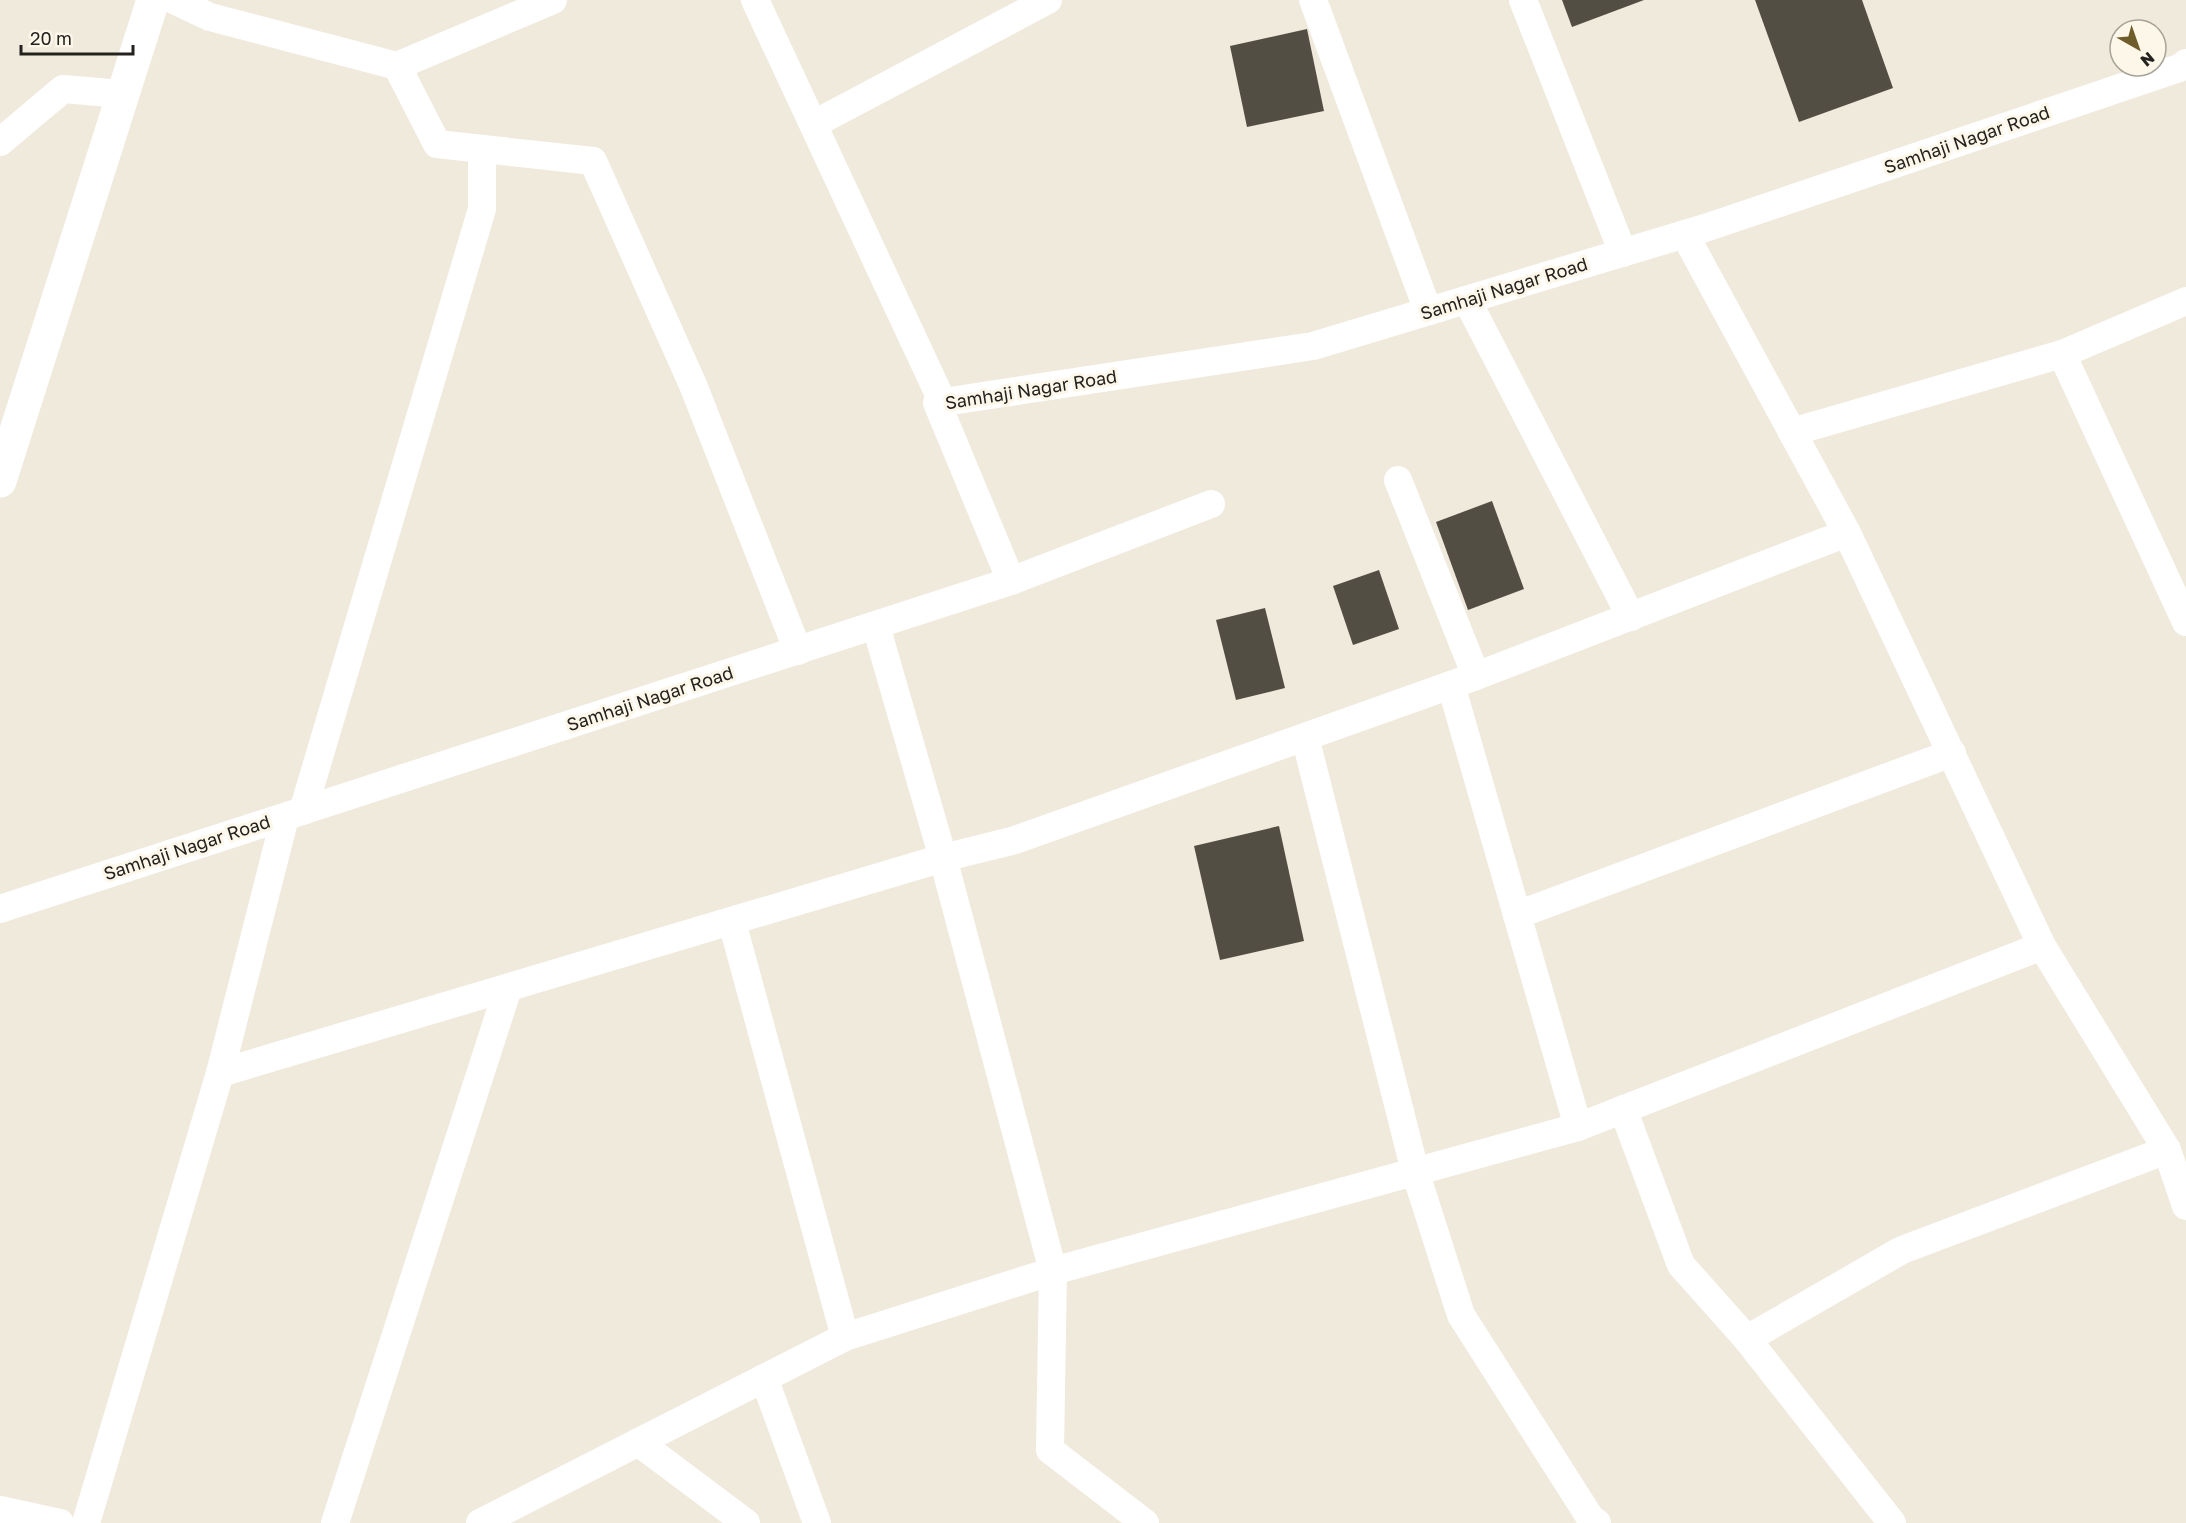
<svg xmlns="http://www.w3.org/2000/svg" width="2186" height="1523" viewBox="0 0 2186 1523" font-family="'Golos Text',sans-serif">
  <rect width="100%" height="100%" fill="#f0eadd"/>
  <g fill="#524e43">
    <polygon points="1562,0 1644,0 1572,27"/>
    <polygon points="1755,0 1862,0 1893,88 1799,122"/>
    <polygon points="1307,29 1324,111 1247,127 1230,46"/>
    <polygon points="1492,501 1524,589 1468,610 1436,522"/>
    <polygon points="1379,570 1399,629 1353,645 1333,586"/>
    <polygon points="1265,608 1285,688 1236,700 1216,620"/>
    <polygon points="1279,826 1304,941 1220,960 1194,846"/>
  </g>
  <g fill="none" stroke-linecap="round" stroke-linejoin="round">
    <g stroke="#fff" stroke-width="28">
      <polyline points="174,0 210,17 397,66 553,0"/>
      <polyline points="755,0 943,403"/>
      <polyline points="1313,0 1428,311"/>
      <polyline points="1523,0 1623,253"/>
      <polyline points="397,66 437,144 593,161 693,385 798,651"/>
      <polyline points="814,124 1048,0"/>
      <polyline points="0,142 63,89 122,94"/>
      <polyline points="1467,300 1631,617"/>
      <polyline points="2062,354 2186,622"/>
      <polyline points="1792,432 2062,354 2186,301"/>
      <polyline points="1398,480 1476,676"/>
      <polyline points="1011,581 1211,504"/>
      <polyline points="876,626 943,858 1053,1271 1050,1450 1145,1523"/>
      <polyline points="1451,685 1578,1127"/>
      <polyline points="1305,737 1415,1171 1461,1315 1591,1519 1597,1523"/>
      <polyline points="303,811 482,209 482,150"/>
      <polyline points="0,909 1011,581 937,403 1313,346 1705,228 2182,67 2186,63"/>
      <polyline points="1517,915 1952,753"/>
      <polyline points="732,922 845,1337"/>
      <polyline points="2042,946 2167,1150 2186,1206"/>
      <polyline points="220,1073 943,858 1015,840 1476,676 1847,533 1685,235"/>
      <polyline points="1623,1109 1681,1265 1747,1339 1892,1523"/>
      <polyline points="1747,1339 1902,1250 2167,1150"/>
      <polyline points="764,1378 817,1523"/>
      <polyline points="638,1442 746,1523"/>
      <polyline points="0,1510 60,1523"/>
      <polyline points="86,1523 220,1073 285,817"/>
      <polyline points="335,1523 508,988"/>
      <polyline points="480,1523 845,1337 1053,1271 1578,1127 2042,946 1847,533"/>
    </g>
    <polyline stroke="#fff" stroke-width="33" points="0,481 153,0"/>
  </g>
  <g text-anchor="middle" stroke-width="6" stroke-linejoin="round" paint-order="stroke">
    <g font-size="18" fill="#24221e" stroke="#fdf7ea">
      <text transform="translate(1967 140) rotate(-19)" y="6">Samhaji Nagar Road</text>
      <text transform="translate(1504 289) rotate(-17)" y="6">Samhaji Nagar Road</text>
      <text transform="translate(1031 390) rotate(-9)" y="6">Samhaji Nagar Road</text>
      <text transform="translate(650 699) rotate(-18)" y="6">Samhaji Nagar Road</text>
      <text transform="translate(187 848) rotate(-18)" y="6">Samhaji Nagar Road</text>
    </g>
  </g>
  <g transform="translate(2138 48) rotate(140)"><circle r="28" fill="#fdf7ea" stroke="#a6a298" stroke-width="1.5"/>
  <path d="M0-4.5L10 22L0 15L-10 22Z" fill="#6e5c2a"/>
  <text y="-9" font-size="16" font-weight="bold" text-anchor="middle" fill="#24221e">N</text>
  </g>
  <path d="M21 45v9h112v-9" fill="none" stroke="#24221e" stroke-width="3"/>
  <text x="30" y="45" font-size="18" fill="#24221e" stroke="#fdf7ea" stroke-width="4.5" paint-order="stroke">20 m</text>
</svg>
